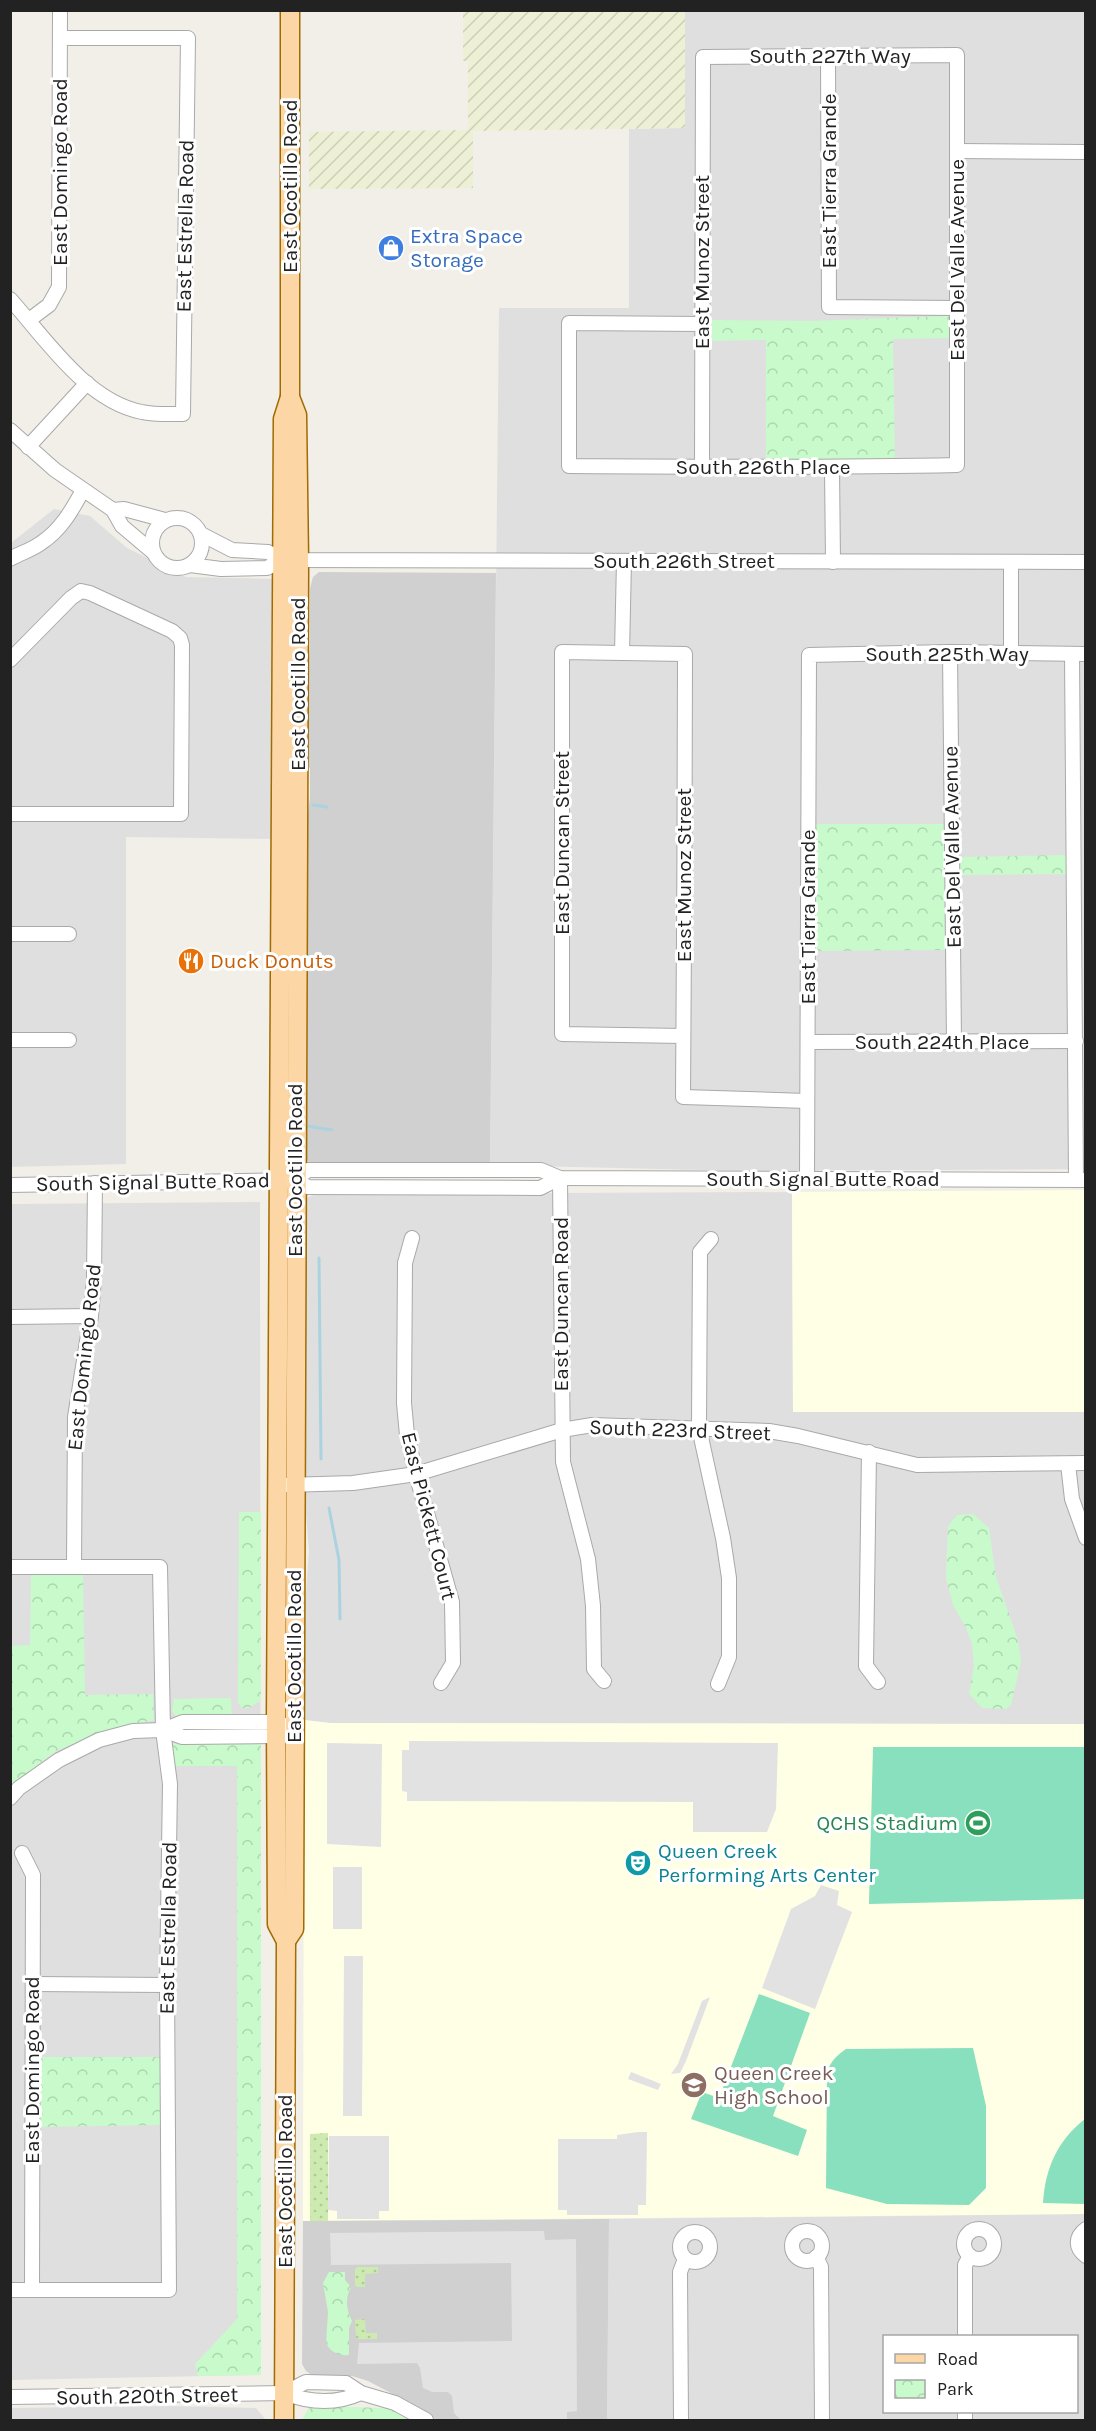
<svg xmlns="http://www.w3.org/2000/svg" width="1096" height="2431" viewBox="0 0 1096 2431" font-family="Karla,sans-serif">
  <defs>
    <pattern id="farmland-furrows" width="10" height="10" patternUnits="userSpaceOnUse" patternTransform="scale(1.5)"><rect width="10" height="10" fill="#eef0d5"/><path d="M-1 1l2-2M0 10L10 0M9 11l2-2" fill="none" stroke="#ccceb7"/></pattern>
    <pattern id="grass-dots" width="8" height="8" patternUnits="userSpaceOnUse" patternTransform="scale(1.5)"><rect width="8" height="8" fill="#cdebb0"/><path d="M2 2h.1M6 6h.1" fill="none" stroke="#b0c997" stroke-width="1.8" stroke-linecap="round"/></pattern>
    <pattern id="park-crowns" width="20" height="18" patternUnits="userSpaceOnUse" patternTransform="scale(1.5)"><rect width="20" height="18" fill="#c8facc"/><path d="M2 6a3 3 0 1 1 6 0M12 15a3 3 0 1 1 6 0" fill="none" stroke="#acd6af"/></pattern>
  </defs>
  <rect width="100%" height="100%" fill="#f2efe9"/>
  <g fill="#e0dfdf" fill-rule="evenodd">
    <polygon points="685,11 1085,11 1085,1169 748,1171 490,1165 499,308 629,308 629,129 685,128"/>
    <polygon points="54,509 90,516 127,548 186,577 273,579 272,839 126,837 126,1164 11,1167 11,543"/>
    <polygon points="792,1192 793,1412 1085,1412 1085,1724 330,1723 304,1720 305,1609 309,1550 301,1456 304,1201 306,1198 316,1194"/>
    <polygon points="260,1202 261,2375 11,2380 10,1204"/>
    <path d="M1085,2214V2420H607L609,2219ZM884,2336H1076V2412H884Z"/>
    <polygon points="170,2406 256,2408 266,2420 11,2420 11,2408"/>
  </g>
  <g fill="#ffffe5">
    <polygon points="1085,1190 1085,1412 793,1412 792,1192"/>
    <polygon points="304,1720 330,1723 1085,1724 1085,2214 303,2221"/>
  </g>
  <g fill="#d0d0d0">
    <polygon points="319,572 496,573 490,1165 311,1164 305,1158 304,848 310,797 310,769 305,757 305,695 310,647 310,588 313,577"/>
    <polygon points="609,2219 607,2420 436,2420 425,2411 368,2381 352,2376 313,2376 306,2371 302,2364 303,2221"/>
  </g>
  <polygon fill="url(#farmland-furrows)" points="463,11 685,11 685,128 473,131 473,188 309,189 309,132 468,130 468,61 463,61"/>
  <g fill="url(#grass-dots)">
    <polygon points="328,2133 328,2221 310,2221 310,2134"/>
    <polygon points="358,2267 378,2267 378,2273 365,2274 365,2287 357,2287 355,2285 355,2269"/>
    <polygon points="365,2319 366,2333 377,2333 377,2339 356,2339 355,2320"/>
  </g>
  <g fill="url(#park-crowns)">
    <polygon points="948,316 951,320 951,338 893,339 895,462 766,460 766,340 708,341 708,320 808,321"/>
    <polygon points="816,824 945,824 945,950 816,951"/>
    <polygon points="1069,855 1069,874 958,875 958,857"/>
    <polygon points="239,1512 261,1512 261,1700 249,1708 242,1708 238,1702"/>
    <polygon points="973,1514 989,1528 996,1577 1018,1640 1021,1662 1011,1705 1006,1709 982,1708 969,1694 974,1666 972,1644 966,1628 953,1605 946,1578 948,1526 957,1515"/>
    <polygon points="31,1574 83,1574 85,1695 153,1694 154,1720 108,1730 56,1751 11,1785 11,1646 30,1645"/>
    <polygon points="231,1698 232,1719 178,1719 172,1711 174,1699"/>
    <polygon points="177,1740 261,1742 261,2375 198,2376 195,2364 237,2319 237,1766 173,1766 172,1745"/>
    <polygon points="38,2057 162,2057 160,2125 39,2127"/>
    <path d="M329,2272H345V2280L351,2287C345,2298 346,2310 352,2321L349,2328V2355C339,2356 330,2352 326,2343L328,2312L323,2283Z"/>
    <polygon points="314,2406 386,2408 415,2420 302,2420 308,2409"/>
  </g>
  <g fill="#88e0be">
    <polygon points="873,1747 1085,1747 1085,1899 869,1904"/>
    <polygon points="759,1994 810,2013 773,2116 807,2130 798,2156 691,2119 702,2092 719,2098"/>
    <path d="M973,2048L986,2106V2188L969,2205L887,2204L826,2188L827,2072C831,2061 836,2056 846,2049Z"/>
    <path d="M1085,2119V2204L1043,2203C1045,2168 1058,2140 1085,2119Z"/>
  </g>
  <g fill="#e2e2e2">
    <polygon points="409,1741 778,1743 776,1809 767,1832 693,1832 693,1802 407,1801 407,1792 402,1791 402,1750 409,1750"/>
    <polygon points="327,1743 382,1744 381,1847 327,1844"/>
    <rect x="333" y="1867" width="29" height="62"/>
    <polygon points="821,1885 839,1891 837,1905 852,1912 815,2009 762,1988 791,1909 815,1896"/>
    <polygon points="344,1956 363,1956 362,2116 343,2116"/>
    <polygon points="710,1997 686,2061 680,2073 671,2074 678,2064 702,2001"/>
    <polygon points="631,2072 661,2084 658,2090 628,2079"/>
    <polygon points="638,2132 647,2132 646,2205 638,2205 638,2215 567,2215 567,2210 558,2210 558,2139 617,2139 617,2135"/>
    <polygon points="329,2136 389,2136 389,2211 379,2211 379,2219 337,2219 337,2211 328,2210"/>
    <polygon points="544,2231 545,2240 576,2239 577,2411 567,2412 567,2420 461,2420 454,2413 452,2396 448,2392 432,2392 423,2388 420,2368 417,2363 357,2364 359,2343 512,2341 511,2263 331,2265 330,2233"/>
  </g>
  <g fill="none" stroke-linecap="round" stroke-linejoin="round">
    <g stroke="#aad3df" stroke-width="3">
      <polyline points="313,805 327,807"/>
      <polyline points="307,1126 332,1130"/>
      <polyline points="319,1258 321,1459"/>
      <polyline points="329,1508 339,1560 340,1619"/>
    </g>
    <defs>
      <g id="minor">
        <polyline points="828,56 829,307 957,308"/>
        <polyline points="957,151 1086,152"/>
        <path d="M10,299C45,338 87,402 142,412C155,415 170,414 183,414L188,38H61"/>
        <polyline points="29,320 49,305 59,287 60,10"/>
        <path d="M702,324L569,323V466C698,467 828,468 957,465V55L703,57L702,467"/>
        <polyline points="10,430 55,470 113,510 122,526 154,553"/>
        <polyline points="28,447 87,383"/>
        <polyline points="832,468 833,562"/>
        <polyline points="113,510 124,509 165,520"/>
        <circle cx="177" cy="543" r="25"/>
        <polyline points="201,534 232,550 268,552 282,560 1086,562"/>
        <path d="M10,559C20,553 32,550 41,543C61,530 72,510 83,490"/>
        <polyline points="1011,562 1011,654"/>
        <polyline points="190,565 221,569 267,568 282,560"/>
        <polyline points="950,652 954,1042"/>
        <polyline points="622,653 624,561"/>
        <polyline points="1072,654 1076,1180"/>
        <polyline points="10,660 71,598 81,591 90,593 172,631 180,638 182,645 181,814 10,814"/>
        <polyline points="10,934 69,934"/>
        <path d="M683,1036L562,1034V652L685,654C685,802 684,949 683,1097L807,1101"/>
        <polyline points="10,1040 69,1040"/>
        <polyline points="808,1042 1076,1041"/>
        <polyline points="560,1178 563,1462 588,1559 593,1606 594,1669 604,1681"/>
        <polyline points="807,1179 809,655 950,652 1086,654"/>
        <polyline points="295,1180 308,1170 541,1170 560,1178 1086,1180"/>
        <polyline points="10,1185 295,1180 308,1187 540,1188 560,1178"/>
        <polyline points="412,1238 405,1263 404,1403 407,1435 416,1474 452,1602 453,1663 441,1683"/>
        <polyline points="711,1239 700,1252 699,1428 723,1538 729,1578 729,1657 718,1684"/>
        <polyline points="10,1317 91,1316"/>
        <polyline points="869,1452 866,1666 878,1682"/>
        <polyline points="1068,1464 1072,1499 1086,1538"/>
        <polyline points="286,1485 353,1483 416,1474 562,1430 592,1425 769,1431 798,1436 917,1465 1086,1463"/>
        <polyline points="10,1567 160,1567 163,1730 170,1784 167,1985 169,2290 10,2290"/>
        <polyline points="74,1567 75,1417 91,1316 94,1278 95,1183"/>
        <polyline points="163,1730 182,1737 276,1736 285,1733"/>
        <polyline points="10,1798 19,1788 59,1760 99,1740 133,1731 163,1730 183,1722 276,1722 284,1725"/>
        <polyline points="22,1853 33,1875 32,2290"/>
        <polyline points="33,1984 167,1985"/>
        <path d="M1086,2229C1075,2237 1075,2248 1086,2256"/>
        <circle cx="979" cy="2244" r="15"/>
        <circle cx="807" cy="2246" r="15"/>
        <circle cx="695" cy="2247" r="15"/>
        <polyline points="816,2257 821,2267 822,2420"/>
        <polyline points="965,2336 965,2265 970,2256"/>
        <polyline points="284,2393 306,2382 346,2383 361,2393 395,2403 426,2420"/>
        <path d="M10,2397L284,2393C310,2403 335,2405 361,2393"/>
        <polyline points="965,2412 965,2420"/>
        <polyline points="681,2420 680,2272 685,2259"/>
      </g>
      <g id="major">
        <polyline points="286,1941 294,1929 299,560 297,415 290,397 290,10"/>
        <polyline points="284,2420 286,1941 277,1924 276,1722 283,419 290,397"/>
      </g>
    </defs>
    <use href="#minor" stroke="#a9a9a9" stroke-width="16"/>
    <use href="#major" stroke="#a06b00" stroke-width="21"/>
    <use href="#minor" stroke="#fff" stroke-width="14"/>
    <use href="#major" stroke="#fcd6a4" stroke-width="18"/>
  </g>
  <defs>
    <symbol id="shop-disc" viewBox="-11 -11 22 22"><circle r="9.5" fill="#3f7fe0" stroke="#fff"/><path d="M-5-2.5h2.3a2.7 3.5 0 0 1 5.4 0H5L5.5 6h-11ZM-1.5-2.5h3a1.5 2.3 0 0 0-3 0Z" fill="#fff"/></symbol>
    <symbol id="restaurant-disc" viewBox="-11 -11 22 22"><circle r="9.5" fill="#e8710a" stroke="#fff"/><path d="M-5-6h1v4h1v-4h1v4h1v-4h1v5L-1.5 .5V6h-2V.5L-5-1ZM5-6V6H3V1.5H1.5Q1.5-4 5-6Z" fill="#fff"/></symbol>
    <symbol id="stadium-disc" viewBox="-11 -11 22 22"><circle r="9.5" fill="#2e9e5b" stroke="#fff"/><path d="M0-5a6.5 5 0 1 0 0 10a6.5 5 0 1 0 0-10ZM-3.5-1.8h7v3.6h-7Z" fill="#fff"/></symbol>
    <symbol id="theatre-disc" viewBox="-11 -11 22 22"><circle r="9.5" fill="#0f9aa8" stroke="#fff"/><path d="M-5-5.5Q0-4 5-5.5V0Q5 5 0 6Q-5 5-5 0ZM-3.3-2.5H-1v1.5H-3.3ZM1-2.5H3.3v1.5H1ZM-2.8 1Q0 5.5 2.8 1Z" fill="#fff"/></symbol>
    <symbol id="school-disc" viewBox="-11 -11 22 22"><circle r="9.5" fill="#8d6e63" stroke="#fff"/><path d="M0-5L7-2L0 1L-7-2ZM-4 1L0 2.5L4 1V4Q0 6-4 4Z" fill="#fff"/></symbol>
  </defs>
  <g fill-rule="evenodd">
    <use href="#shop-disc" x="376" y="233" width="30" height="30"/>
    <use href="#restaurant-disc" x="176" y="946" width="30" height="30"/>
    <use href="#stadium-disc" x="963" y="1808" width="30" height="30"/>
    <use href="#theatre-disc" x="623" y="1848" width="30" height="30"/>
    <use href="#school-disc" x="679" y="2070" width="30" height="30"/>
  </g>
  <g text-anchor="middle" stroke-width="6" stroke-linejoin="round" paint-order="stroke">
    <g font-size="21" fill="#222" stroke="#fff">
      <text x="830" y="63">South 227th Way</text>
      <text transform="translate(60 172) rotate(-90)" y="7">East Domingo Road</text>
      <text transform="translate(829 181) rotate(-90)" y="7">East Tierra Grande</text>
      <text transform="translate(290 186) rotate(-90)" y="7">East Ocotillo Road</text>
      <text transform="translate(185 226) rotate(-89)" y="7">East Estrella Road</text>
      <text transform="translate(957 260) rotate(-90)" y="7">East Del Valle Avenue</text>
      <text transform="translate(702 262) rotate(-90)" y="7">East Munoz Street</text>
      <text x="763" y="474">South 226th Place</text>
      <text x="684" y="568">South 226th Street</text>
      <text x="947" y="661">South 225th Way</text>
      <text transform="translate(298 684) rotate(-90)" y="7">East Ocotillo Road</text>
      <text transform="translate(562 843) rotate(-90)" y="7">East Duncan Street</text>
      <text transform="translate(952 847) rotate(-91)" y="7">East Del Valle Avenue</text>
      <text transform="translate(684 875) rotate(-90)" y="7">East Munoz Street</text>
      <text transform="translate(808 917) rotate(-90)" y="7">East Tierra Grande</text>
      <text x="942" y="1049">South 224th Place</text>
      <text transform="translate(295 1170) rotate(-90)" y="7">East Ocotillo Road</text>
      <text x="823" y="1186">South Signal Butte Road</text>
      <text transform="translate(153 1182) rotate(-1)" y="7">South Signal Butte Road</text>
      <text transform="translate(561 1304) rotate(-90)" y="7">East Duncan Road</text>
      <text transform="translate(84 1357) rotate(-84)" y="7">East Domingo Road</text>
      <text transform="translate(680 1430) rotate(2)" y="7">South 223rd Street</text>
      <text transform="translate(429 1516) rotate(76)" y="7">East Pickett Court</text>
      <text transform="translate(294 1656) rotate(-90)" y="7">East Ocotillo Road</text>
      <text transform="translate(168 1928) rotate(-89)" y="7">East Estrella Road</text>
      <text transform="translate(32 2070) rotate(-90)" y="7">East Domingo Road</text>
      <text transform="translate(285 2181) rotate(-90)" y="7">East Ocotillo Road</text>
      <text transform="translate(147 2396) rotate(-1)" y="7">South 220th Street</text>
    </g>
    <g font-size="21" fill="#366cbe" stroke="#fff" text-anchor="start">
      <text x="410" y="243">Extra Space<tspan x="410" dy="24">Storage</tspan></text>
    </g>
    <g font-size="21" fill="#c56008" stroke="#fff" text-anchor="start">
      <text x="210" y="968">Duck Donuts</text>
    </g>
    <g font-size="21" fill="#27864d" stroke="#fff" text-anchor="end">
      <text x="958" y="1830">QCHS Stadium</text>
    </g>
    <g font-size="21" fill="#0d838f" stroke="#fff" text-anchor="start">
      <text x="658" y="1858">Queen Creek<tspan x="658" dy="24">Performing Arts Center</tspan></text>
    </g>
    <g font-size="21" fill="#785e54" stroke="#fff" text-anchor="start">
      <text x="714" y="2080">Queen Creek<tspan x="714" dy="24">High School</tspan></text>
    </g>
  </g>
  <rect width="1096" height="2431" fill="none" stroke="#222222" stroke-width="24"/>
  <rect x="883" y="2335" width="195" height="78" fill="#ffffff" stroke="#a7a7a7" stroke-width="1.5"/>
  <rect x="895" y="2354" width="30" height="9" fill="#fcd6a4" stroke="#a7a7a7" stroke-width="1.5"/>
  <text x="937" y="2365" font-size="18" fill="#222222">Road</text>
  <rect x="895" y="2380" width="30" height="18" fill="url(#park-crowns)" stroke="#a7a7a7" stroke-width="1.5"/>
  <text x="937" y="2395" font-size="18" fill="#222222">Park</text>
</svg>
